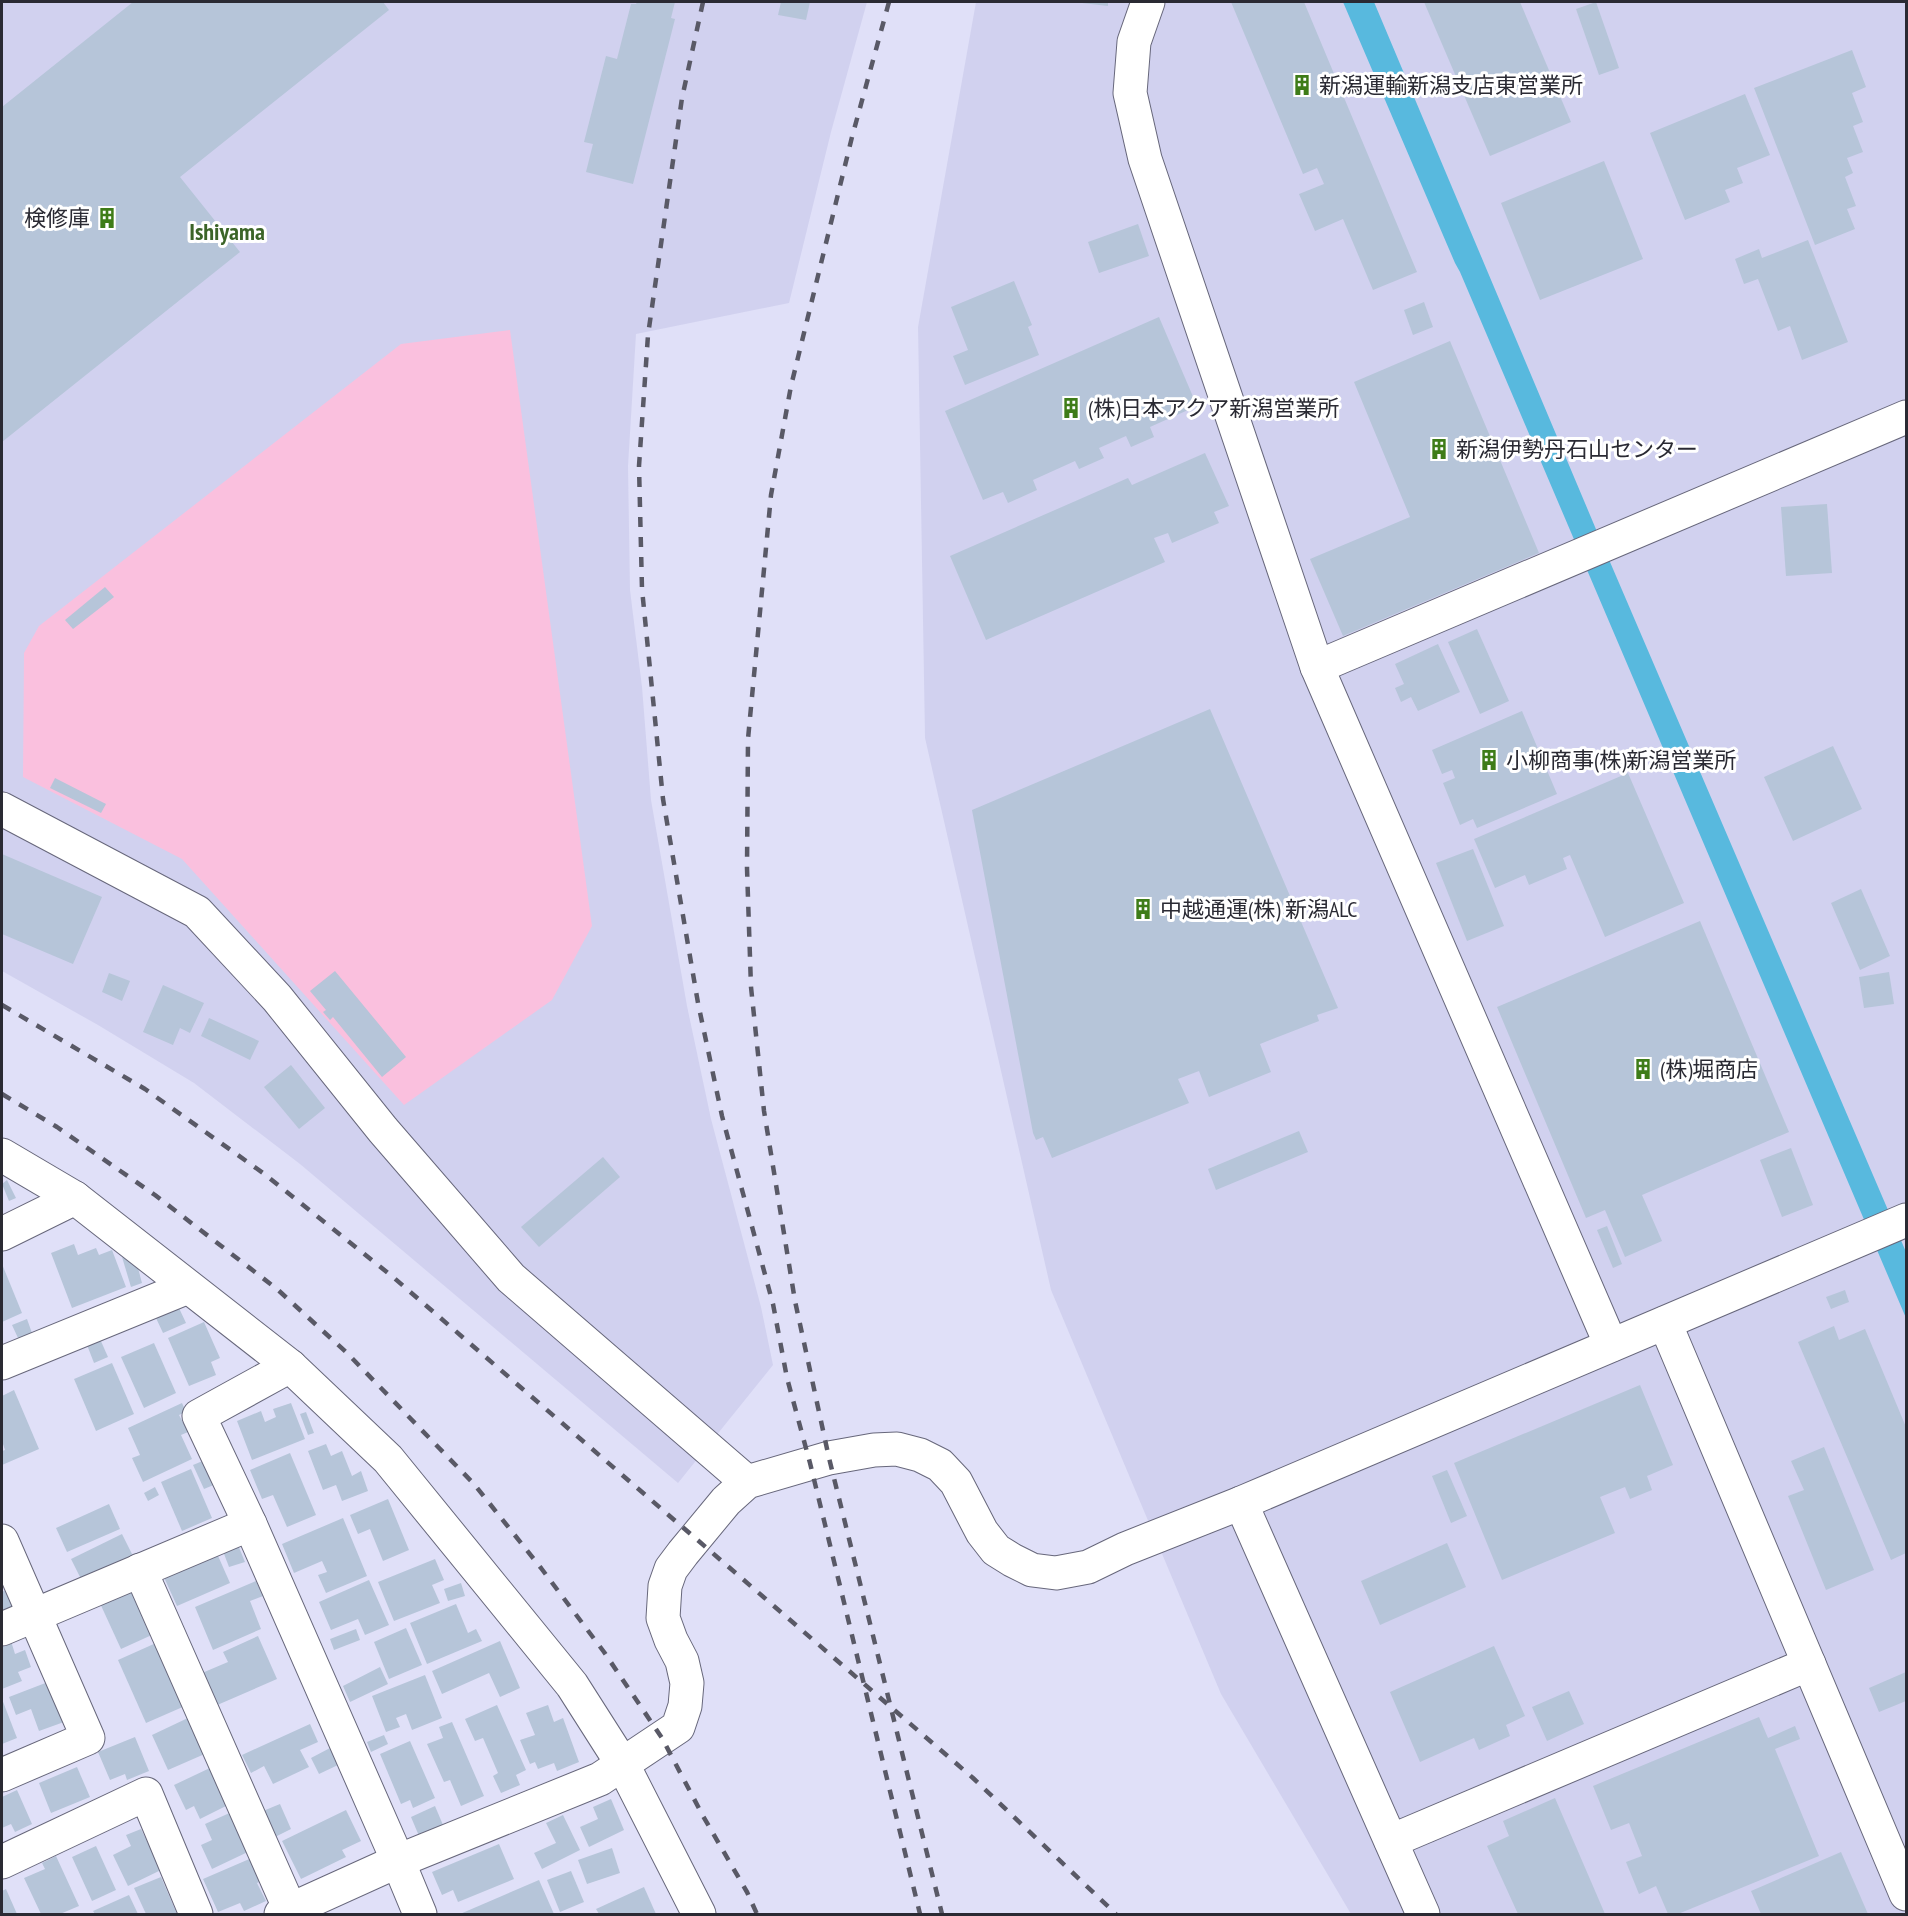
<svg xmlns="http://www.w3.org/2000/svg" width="1908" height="1916" viewBox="0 0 1908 1916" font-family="'PT Sans Narrow','Noto Sans JP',sans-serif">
  <rect width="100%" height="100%" fill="#e0e0f8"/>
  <g fill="#d1d1ef">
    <polygon points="2,2 867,2 831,132 789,303 636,334 628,466 630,590 642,687 651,800 687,1006 711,1119 761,1307 773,1365 678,1483 300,1164 194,1083 98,1025 2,971"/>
    <polygon points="976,2 1906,2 1906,1914 1351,1914 1221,1694 1051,1290 925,738 918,327"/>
  </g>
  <polygon fill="#fac0de" points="510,330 592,926 552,1000 404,1105 182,859 23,777 24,653 39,626 401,344"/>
  <polygon fill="#58b9de" points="1343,2 1374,2 1598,534 1906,1252 1906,1318 1460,272 1455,263"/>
  <g fill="#b6c5d9">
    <polygon points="133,2 383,2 389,10 180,177 240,252 2,442 2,107"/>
    <polygon points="637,2 675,2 671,18 675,19 633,184 586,172 593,144 584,142 606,56 617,59 631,4 636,4"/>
    <polygon points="781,2 810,2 806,20 778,15"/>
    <polygon points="1082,2 1108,2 1108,6 1082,3"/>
    <polygon points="1231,2 1304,2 1417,272 1373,290 1343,219 1315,231 1299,194 1324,184 1317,168 1303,174"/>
    <polygon points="1424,2 1520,2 1571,122 1490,156"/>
    <polygon points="1596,2 1619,68 1599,75 1576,9"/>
    <polygon points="1852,50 1866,87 1852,93 1863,122 1853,126 1863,152 1847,158 1853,173 1845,177 1856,206 1847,209 1855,229 1815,245 1754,88"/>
    <polygon points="1745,94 1770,155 1737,168 1743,183 1725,190 1730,202 1685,220 1650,133"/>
    <polygon points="1604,161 1643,259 1540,300 1501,203"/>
    <polygon points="1138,224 1149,256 1099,273 1088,242"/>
    <polygon points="1808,240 1848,342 1802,360 1790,326 1778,331 1758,279 1744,284 1735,259 1759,249 1762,258"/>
    <polygon points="1014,281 1032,325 1028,327 1039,355 965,385 953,356 968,350 951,307"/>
    <polygon points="1424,302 1433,327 1413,335 1404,310"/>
    <polygon points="1159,317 1197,406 1150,427 1154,437 1131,447 1126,436 1099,448 1104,458 1079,469 1075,461 1033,480 1037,490 1008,503 1003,492 983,500 945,411"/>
    <polygon points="1450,341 1539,553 1343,636 1310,559 1410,517 1354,382"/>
    <polygon points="1205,453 1229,506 1214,512 1219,523 1172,543 1168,533 1154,538 1165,562 986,640 950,556 1128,478 1132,485"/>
    <polygon points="1827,504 1832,573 1786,576 1781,507"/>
    <polygon points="105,587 114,597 73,629 65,620"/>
    <polygon points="1477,629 1509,701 1480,714 1448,642"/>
    <polygon points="1438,644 1460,692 1418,711 1411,697 1401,702 1395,688 1404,684 1395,664"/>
    <polygon points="1210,709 1338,1008 1317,1015 1319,1021 1260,1044 1271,1072 1209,1097 1199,1071 1178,1079 1189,1103 1052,1158 1043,1137 1036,1140 1033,1133 972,810"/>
    <polygon points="1522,711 1557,794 1477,828 1473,819 1460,825 1443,783 1455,778 1452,770 1442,774 1432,750"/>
    <polygon points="1833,746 1862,809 1793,841 1764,777"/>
    <polygon points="1628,773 1684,903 1605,937 1570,855 1563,858 1567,869 1529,885 1525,875 1495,888 1474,839"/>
    <polygon points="55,778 106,804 101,813 50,788"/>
    <polygon points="1473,849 1504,926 1467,941 1436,863"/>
    <polygon points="2,854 102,897 73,964 2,934"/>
    <polygon points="1861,889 1890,956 1860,970 1831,903"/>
    <polygon points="1700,921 1789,1132 1642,1195 1662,1241 1625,1257 1605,1210 1586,1218 1497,1007"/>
    <polygon points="335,971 406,1057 382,1077 333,1017 330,1020 323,1012 326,1010 310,991"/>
    <polygon points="1889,972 1894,1004 1864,1008 1859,977"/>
    <polygon points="109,973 130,981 122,1001 102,992"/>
    <polygon points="163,985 204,1003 190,1033 180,1028 173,1045 143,1032"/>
    <polygon points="209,1018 259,1041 250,1060 201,1036"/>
    <polygon points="291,1065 325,1108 299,1129 264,1087"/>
    <polygon points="1299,1131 1308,1152 1216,1190 1208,1169"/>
    <polygon points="1791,1148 1813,1205 1782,1217 1760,1160"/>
    <polygon points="603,1157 620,1177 539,1247 521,1227"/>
    <polygon points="7,1180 16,1198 9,1201 2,1184"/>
    <polygon points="1607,1226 1622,1264 1613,1268 1597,1230"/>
    <polygon points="74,1244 78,1255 96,1248 99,1255 112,1250 126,1287 72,1308 51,1253"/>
    <polygon points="122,1257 138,1268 142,1283 131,1287"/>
    <polygon points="2,1264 22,1313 2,1322"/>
    <polygon points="1845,1290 1849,1302 1831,1309 1826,1297"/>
    <polygon points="179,1308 186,1323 163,1333 156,1318"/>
    <polygon points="27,1319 32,1333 18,1338 12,1325"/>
    <polygon points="204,1322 220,1358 211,1362 216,1375 189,1386 168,1338"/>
    <polygon points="1834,1326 1839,1340 1865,1329 1906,1427 1906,1553 1891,1560 1798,1342"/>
    <polygon points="100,1339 108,1357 94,1363 87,1345"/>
    <polygon points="154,1343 176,1393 144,1408 121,1357"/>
    <polygon points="112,1363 134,1414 96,1431 74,1379"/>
    <polygon points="1640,1385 1673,1465 1647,1476 1652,1490 1630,1499 1625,1487 1600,1497 1615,1533 1502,1580 1454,1463"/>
    <polygon points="14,1390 39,1449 2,1465 2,1451 5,1450 2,1441 2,1396"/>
    <polygon points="182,1403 186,1412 179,1415 188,1432 181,1435 192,1459 143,1482 132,1458 140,1455 128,1428"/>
    <polygon points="291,1403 305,1439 252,1460 237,1421 261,1411 265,1422 276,1417 273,1409"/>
    <polygon points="306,1412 314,1433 308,1435 300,1414"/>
    <polygon points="326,1444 331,1456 342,1451 352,1476 361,1471 368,1491 342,1501 336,1485 323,1490 308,1451"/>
    <polygon points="1824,1447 1874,1570 1826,1590 1788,1496 1804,1490 1791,1461"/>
    <polygon points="290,1453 316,1515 287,1527 273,1495 262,1499 250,1470"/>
    <polygon points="205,1460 216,1484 204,1489 193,1465"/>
    <polygon points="191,1469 212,1518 182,1531 161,1482"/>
    <polygon points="1447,1470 1467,1516 1451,1523 1432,1476"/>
    <polygon points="155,1487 159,1495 148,1501 144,1493"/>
    <polygon points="388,1499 409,1550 383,1561 370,1529 358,1534 350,1515"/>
    <polygon points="109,1504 120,1529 67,1552 56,1528"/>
    <polygon points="343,1518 367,1576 326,1593 318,1575 327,1572 322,1561 294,1573 282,1544"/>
    <polygon points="122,1534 134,1558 83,1583 71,1559"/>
    <polygon points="236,1540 245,1562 229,1567 221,1546"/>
    <polygon points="1447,1543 1466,1587 1380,1625 1361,1581"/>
    <polygon points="215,1549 230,1583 177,1606 162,1573"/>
    <polygon points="435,1559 444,1580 432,1585 440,1603 394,1621 378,1582"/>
    <polygon points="369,1580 389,1625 365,1635 358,1619 331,1630 319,1602"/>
    <polygon points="256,1581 263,1596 250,1601 261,1629 213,1650 195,1607"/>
    <polygon points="131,1583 154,1634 121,1649 98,1599"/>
    <polygon points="461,1583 465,1596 448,1601 444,1589"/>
    <polygon points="6,1590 12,1606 2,1611 2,1592"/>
    <polygon points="456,1604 468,1633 476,1629 482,1641 427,1664 410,1623"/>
    <polygon points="406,1628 422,1665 389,1679 374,1642"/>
    <polygon points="356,1629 360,1640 334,1650 330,1639"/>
    <polygon points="258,1636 277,1679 215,1706 202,1673 228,1662 223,1652"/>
    <polygon points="11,1641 15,1654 25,1650 31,1667 18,1672 22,1681 2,1689 2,1645"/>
    <polygon points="500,1641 520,1688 500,1697 489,1673 442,1694 432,1671"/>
    <polygon points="156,1643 185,1706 146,1723 118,1660"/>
    <polygon points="1494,1646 1525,1716 1506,1725 1510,1736 1479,1750 1474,1738 1420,1762 1390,1692"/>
    <polygon points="380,1667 388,1684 350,1702 343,1686"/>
    <polygon points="1906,1672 1906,1701 1879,1712 1869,1688"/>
    <polygon points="425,1675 442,1718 412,1730 406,1714 396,1718 400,1727 386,1732 372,1696"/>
    <polygon points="48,1682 64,1722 39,1731 31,1709 16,1715 9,1697"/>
    <polygon points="1569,1691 1584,1724 1547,1741 1532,1707"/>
    <polygon points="2,1699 17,1738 2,1744"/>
    <polygon points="497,1705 526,1770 516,1775 520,1785 501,1793 493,1776 498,1773 483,1738 475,1741 465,1719"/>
    <polygon points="548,1705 554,1722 563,1718 579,1762 557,1771 554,1763 538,1769 535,1762 530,1764 520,1740 535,1735 526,1713"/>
    <polygon points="190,1717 207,1753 168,1770 152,1735"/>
    <polygon points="1759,1717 1768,1738 1795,1726 1800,1739 1775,1749 1819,1856 1678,1914 1668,1914 1656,1886 1639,1894 1626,1862 1642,1856 1629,1823 1611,1830 1593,1786"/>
    <polygon points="452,1722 484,1796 461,1806 450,1780 444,1782 427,1744 443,1738 439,1727"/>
    <polygon points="310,1724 318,1742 300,1750 309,1767 273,1784 264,1766 251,1773 242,1755"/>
    <polygon points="384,1735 388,1744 371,1752 367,1742"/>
    <polygon points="135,1737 149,1771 127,1780 125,1774 110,1780 98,1752"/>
    <polygon points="410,1741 435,1798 413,1808 410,1800 401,1804 380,1754"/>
    <polygon points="330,1748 338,1765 319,1774 311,1758"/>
    <polygon points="77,1767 90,1797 51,1813 39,1783"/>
    <polygon points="212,1767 230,1804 200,1819 194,1806 186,1810 174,1785"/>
    <polygon points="17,1790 32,1824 15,1832 11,1824 2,1828 2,1797"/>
    <polygon points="1555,1798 1605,1914 1518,1914 1487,1846 1509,1836 1503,1821"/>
    <polygon points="611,1799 624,1830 589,1847 580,1827 598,1819 593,1807"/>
    <polygon points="280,1804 291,1829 275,1837 263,1811"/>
    <polygon points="435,1806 443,1825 419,1836 411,1817"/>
    <polygon points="346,1810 361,1841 342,1850 346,1857 301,1879 282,1841"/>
    <polygon points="234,1811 252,1850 212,1869 201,1845 212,1840 205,1824"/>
    <polygon points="563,1815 580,1850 542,1869 534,1853 556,1843 546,1823"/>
    <polygon points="141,1829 161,1870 128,1886 113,1855 131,1846 126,1835"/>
    <polygon points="499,1844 514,1879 458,1902 453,1890 442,1895 432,1872"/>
    <polygon points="96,1846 116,1890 92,1901 72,1857"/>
    <polygon points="612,1848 620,1873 587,1884 578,1860"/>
    <polygon points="1841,1852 1868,1914 1761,1914 1751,1891"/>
    <polygon points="56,1856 79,1906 60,1914 41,1914 24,1878 45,1869 42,1863"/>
    <polygon points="254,1857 264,1880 257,1883 266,1901 244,1911 240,1903 218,1912 203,1879"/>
    <polygon points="571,1871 584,1902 560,1912 547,1880"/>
    <polygon points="161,1877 177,1914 146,1914 134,1888"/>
    <polygon points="539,1880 554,1914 460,1914"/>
    <polygon points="644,1887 656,1914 599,1914 596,1909"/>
    <polygon points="6,1889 17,1914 2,1914 2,1891"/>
    <polygon points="129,1895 138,1914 95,1914 93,1911"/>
  </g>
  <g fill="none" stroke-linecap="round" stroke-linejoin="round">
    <defs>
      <g id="minor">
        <polyline points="1148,2 1134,42 1130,93 1145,159 1317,667 1611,1345"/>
        <polyline points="1317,667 1906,417"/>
        <polyline points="2,809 197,912 277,998 383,1130 511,1278 747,1482"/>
        <polyline points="2,1155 75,1198"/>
        <polyline points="2,1234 75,1198 290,1366 388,1459 572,1685 623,1765 699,1914"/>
        <polyline points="1665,1323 1906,1894"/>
        <polyline points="2,1363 188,1287"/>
        <polyline points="290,1366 199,1416 250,1524 398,1861 420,1914"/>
        <polyline points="1241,1503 1423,1914"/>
        <polyline points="2,1541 88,1738 2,1775"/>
        <polyline points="140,1570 292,1914"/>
        <polyline points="2,1629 250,1524"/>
        <polyline points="1391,1841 1809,1664"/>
        <polyline points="2,1862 146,1794 196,1914"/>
        <polyline points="281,1914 398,1861 600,1779 678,1727 685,1706 687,1683 682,1661 671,1640 663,1618 665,1586 671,1569 683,1553 726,1501 747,1482 829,1458 874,1450 897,1449 920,1455 940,1465 956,1482 982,1532 996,1550 1012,1560 1032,1570 1056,1573 1088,1567 1125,1549 1241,1503 1906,1220"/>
      </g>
    </defs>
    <use href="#minor" stroke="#67677b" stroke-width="35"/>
    <use href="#minor" stroke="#fff" stroke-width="33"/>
    <g stroke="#595966" stroke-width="4.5" stroke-dasharray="10 10" stroke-linecap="butt">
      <polyline points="703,2 682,98 648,335 639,466 642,589 663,799 698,1003 722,1116 773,1304 787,1378 810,1463 920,1914"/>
      <polyline points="889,2 852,137 791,386 771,495 748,739 747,868 751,987 764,1111 795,1301 829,1458 942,1914"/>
      <polyline points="2,1005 145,1089 263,1173 393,1277 973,1778 1116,1914"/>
      <polyline points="2,1094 57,1127 155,1195 277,1289 347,1353 474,1484 541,1568 604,1652 662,1738 703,1816 747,1892 757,1914"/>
    </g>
  </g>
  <defs>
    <symbol id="building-bare" viewBox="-9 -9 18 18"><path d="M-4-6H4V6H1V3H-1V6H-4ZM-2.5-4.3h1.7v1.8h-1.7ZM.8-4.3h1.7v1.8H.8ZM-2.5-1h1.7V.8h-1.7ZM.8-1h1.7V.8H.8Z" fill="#3e7c18" stroke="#fff" stroke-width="2.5" paint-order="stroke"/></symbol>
  </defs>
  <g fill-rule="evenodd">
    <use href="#building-bare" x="1287" y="70" width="30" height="30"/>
    <use href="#building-bare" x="92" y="203" width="30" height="30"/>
    <use href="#building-bare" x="1056" y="393" width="30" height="30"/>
    <use href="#building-bare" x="1424" y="434" width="30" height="30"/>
    <use href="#building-bare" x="1474" y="745" width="30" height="30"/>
    <use href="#building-bare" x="1128" y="894" width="30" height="30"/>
    <use href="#building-bare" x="1628" y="1054" width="30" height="30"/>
  </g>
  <g text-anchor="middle" stroke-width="6" stroke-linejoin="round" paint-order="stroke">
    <g font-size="22" fill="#2a2a33" stroke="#fff" text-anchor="start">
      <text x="1319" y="93">新潟運輸新潟支店東営業所</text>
      <text x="90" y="226" text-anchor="end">検修庫</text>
      <text x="1088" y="416">(株)日本アクア新潟営業所</text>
      <text x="1456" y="457">新潟伊勢丹石山センター</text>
      <text x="1506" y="768">小柳商事(株)新潟営業所</text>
      <text x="1160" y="917">中越通運(株) 新潟ALC</text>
      <text x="1660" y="1077">(株)堀商店</text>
    </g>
    <g font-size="24" font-weight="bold" fill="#3b6428" stroke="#fff">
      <text x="227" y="240">Ishiyama</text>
    </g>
  </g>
  <rect width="1908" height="1916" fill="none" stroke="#2a2a33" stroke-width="6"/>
</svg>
